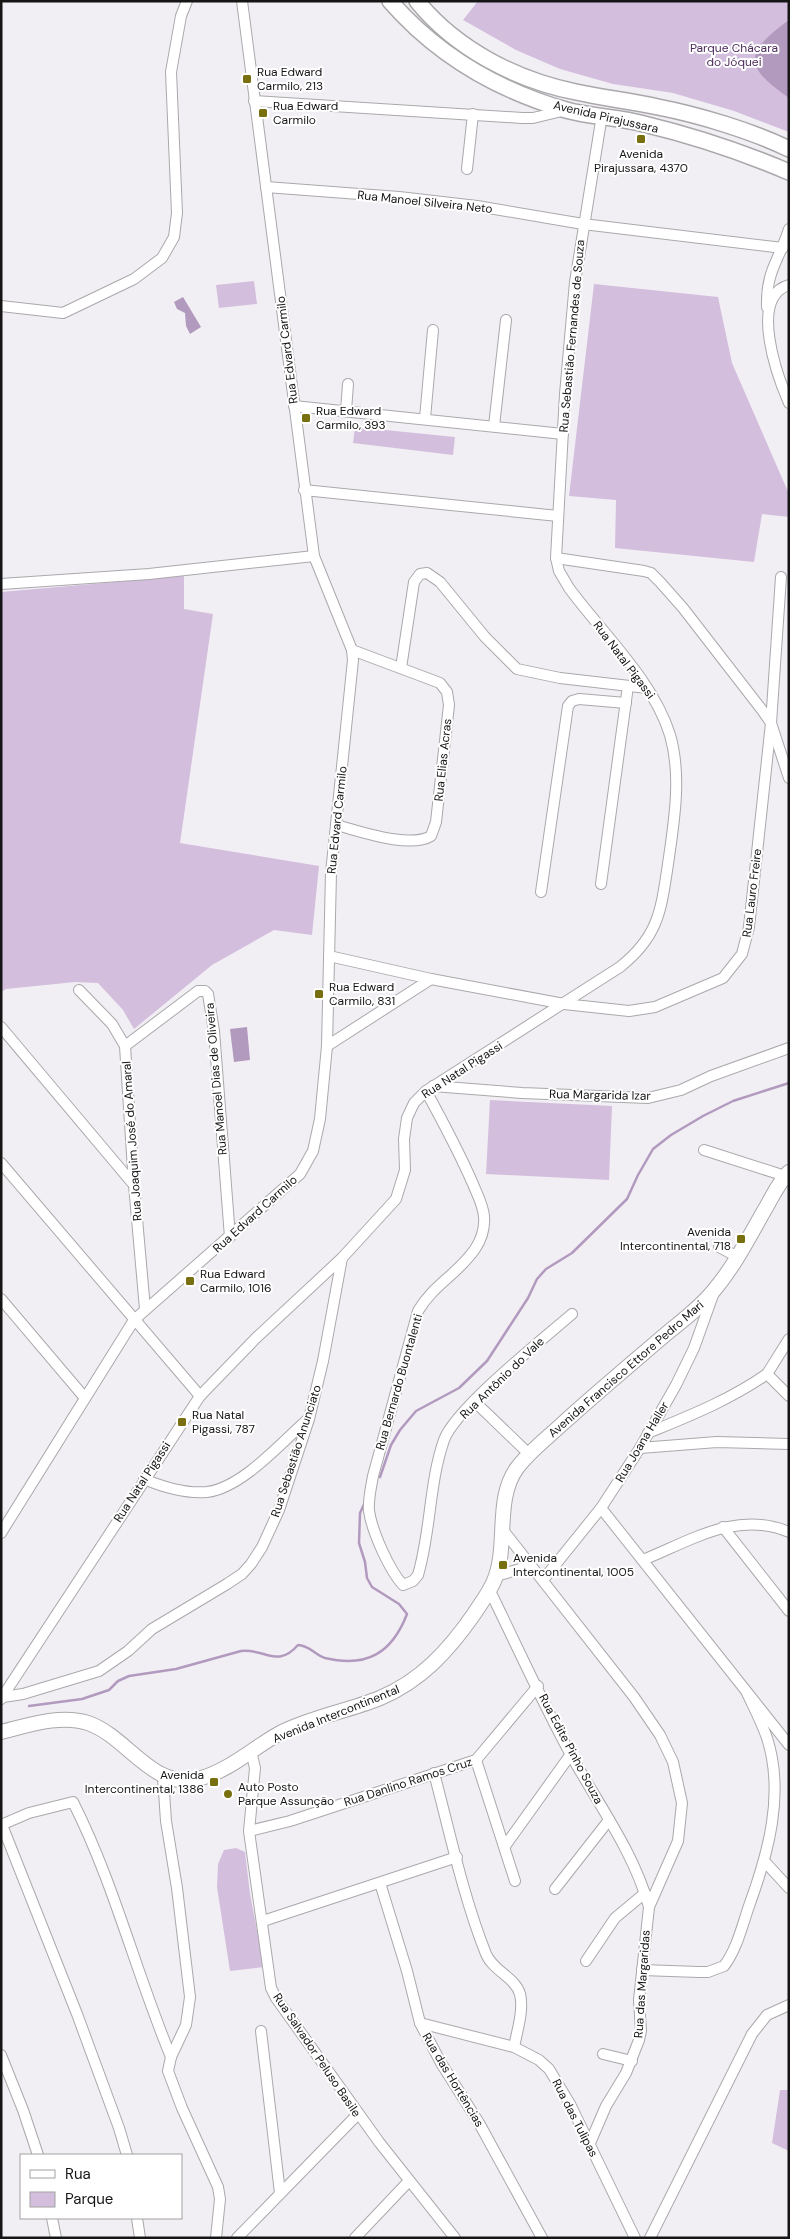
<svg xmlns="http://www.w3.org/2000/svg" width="790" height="2239" viewBox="0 0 790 2239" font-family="'DM Sans',sans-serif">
  <rect width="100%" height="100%" fill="#f2eff4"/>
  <g fill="#d3bede">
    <polygon points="478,1 789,1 789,132 734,111 673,93 613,84 560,69 516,50 463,20"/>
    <polygon points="254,281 257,304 219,308 216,285"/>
    <polygon points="594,284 718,297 732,363 789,494 789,517 762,514 754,562 615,548 616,500 569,496"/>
    <polygon points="355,427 455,437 453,455 353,443"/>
    <polygon points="184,576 184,609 213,614 180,843 319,866 312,935 274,930 212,965 134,1029 123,1010 98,983 75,982 6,989 1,992 1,592"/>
    <polygon points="490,1100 612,1106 609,1180 486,1174"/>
    <polygon points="236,1848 245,1852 250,1894 264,1967 230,1971 217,1887 218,1864 224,1850"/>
    <polygon points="780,2090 789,2090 789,2151 772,2143"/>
  </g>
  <g fill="#b29abf">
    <path d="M789,20V98C743,66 744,53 789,20Z"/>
    <polygon points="183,297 201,327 190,334 186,326 185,313 177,309 174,302"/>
    <polygon points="247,1027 250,1060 234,1062 230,1029"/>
  </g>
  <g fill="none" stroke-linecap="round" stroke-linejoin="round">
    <g stroke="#b29abf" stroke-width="2.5">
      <polyline points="380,1477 391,1445 400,1430 416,1411 459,1388 487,1361 528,1298 537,1279 546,1269 572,1253 627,1199 638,1175 653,1149 671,1135 703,1116 733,1101 789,1083"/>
      <path d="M29,1706L82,1699L109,1690L118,1681L129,1676L176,1669L241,1651C265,1648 277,1669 298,1645C309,1645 315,1655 325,1658C367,1668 392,1653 407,1614L399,1604L372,1587L367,1578L365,1562L359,1543L360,1513L365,1502"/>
    </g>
    <defs>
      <g id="street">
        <polyline points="254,101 522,118 533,118 566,110"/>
        <polyline points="467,169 473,114"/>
        <polyline points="266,187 399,197 477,206 583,224 783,248"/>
        <path d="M789,285C748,297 778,378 789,403"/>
        <polyline points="1,306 63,313 134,279 162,258 174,237 177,213 171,72 181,16 187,1"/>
        <path d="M767,307C766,270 779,261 789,229"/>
        <polyline points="294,406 563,434"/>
        <polyline points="346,411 348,384"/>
        <polyline points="425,418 433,330"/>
        <polyline points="494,426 506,320"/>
        <polyline points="304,490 558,516"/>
        <polyline points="556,558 644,571 651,573 660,582 683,608 762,710 771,723 789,778"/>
        <polyline points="1,584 149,574 314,556"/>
        <polyline points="401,668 414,582 420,574 427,573 440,582 485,637 517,669 560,678 647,688"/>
        <path d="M336,825C360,831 409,849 431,836L436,822L449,705L447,692L440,683L352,650"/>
        <polyline points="601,884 628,686"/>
        <polyline points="541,892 568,706 572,701 579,699 626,703"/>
        <polyline points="329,956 431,979 564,1004 629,1011 655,1007 723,978 742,954 749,927 771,723 781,577"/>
        <polyline points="79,990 112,1024 125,1046 134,1185 145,1309"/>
        <polyline points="1,1027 134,1185"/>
        <polyline points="125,1046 198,991 205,991 208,994 214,1031 230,1237"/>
        <polyline points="327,1046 431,979"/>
        <polyline points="433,1086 522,1093 648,1098 681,1090 711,1076 789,1048"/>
        <path d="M426,1091C443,1122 459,1152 473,1184C477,1194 483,1205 484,1216C485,1228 481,1240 475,1249C458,1274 434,1284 418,1311L373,1476C371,1488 368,1499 369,1511C372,1531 389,1570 403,1585L413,1581L418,1575C431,1531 429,1483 444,1440C456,1408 543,1339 572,1314"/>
        <polyline points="704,1150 785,1176 788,1180"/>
        <polyline points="1,1163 200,1396"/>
        <polyline points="719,1247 738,1257"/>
        <polyline points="1,1299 85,1398"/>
        <polyline points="767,1374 789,1339"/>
        <polyline points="474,1401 529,1454"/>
        <path d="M648,1433C689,1416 730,1400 767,1374L789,1396"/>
        <polyline points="640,1448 717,1442 789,1444"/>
        <path d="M144,1479C163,1487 185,1494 207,1492C242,1488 282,1442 308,1419"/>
        <polyline points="601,1508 789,1745"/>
        <polyline points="723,1527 789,1611"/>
        <polyline points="503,1530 634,1697 660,1735 673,1762 682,1803 678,1841 649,1907 639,2000 641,2031 639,2040 626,2073 606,2106 590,2143"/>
        <polyline points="1,1533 134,1320 300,1174 313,1151 320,1119 327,1046 331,873 353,660 352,650 314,556 242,1"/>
        <path d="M643,1560C690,1541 737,1510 789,1532"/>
        <polyline points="496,1576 520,1569 532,1568"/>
        <polyline points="543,1580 601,1508 640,1448 676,1385 694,1348 713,1295"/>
        <path d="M490,1591C517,1646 542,1702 571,1755C598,1804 634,1852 649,1907"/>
        <polyline points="3,1697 23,1694 99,1671 128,1651 152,1629 227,1584 242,1574 251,1564 262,1547 279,1510 309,1419 323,1361 342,1258"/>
        <path d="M1,1699L200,1396L256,1338L342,1258L396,1199L405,1170L404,1139L407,1118L414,1103L426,1091L620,967C659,936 661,910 668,864C674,822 682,776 670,735C653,680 602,633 569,588L559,571L556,558L565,394L575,282L602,115"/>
        <polyline points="251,1751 255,1768 249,1831 271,1988 276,1998 379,2142 455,2238"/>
        <polyline points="476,1760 515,1881"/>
        <path d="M434,1773C450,1833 463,1896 486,1954C493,1971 515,1977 520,1994C524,2010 517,2031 514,2047"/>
        <polyline points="163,1777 166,1821 177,1888 190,1997 186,2025 171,2057 168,2071 182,2108 218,2187 220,2199 216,2238"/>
        <path d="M1,1825L29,1813L73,1802C114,1883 136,1973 171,2057"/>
        <polyline points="2,1825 77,2014 119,2128 127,2155"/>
        <polyline points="249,1831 290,1821 476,1760 538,1686"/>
        <polyline points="505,1846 571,1754"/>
        <polyline points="765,1862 789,1888"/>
        <polyline points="380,1883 407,1971 420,2023 441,2063 479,2123 542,2238"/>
        <polyline points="555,1889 609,1820"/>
        <polyline points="263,1921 457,1857"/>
        <polyline points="586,1961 615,1918 645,1893"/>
        <path d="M642,1970L699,1972H708L724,1966C737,1949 742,1926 749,1906C768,1854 785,1794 767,1738C762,1723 754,1708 747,1693"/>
        <polyline points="420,2023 514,2047 539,2060 549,2069 570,2104 635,2238"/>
        <polyline points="261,2031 280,2193"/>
        <polyline points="603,2054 632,2061"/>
        <polyline points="1,2055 23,2110 38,2155"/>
        <polyline points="52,2218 56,2238"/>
        <polyline points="137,2218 140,2238"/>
        <polyline points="237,2238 358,2114"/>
        <polyline points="355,2238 409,2181"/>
        <polyline points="650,2238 752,2034 767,2015 789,2005"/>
      </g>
      <path id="secondary" d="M1,1732C29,1725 61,1714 88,1723C128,1737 152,1790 198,1779C229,1771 253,1748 280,1733C312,1717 348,1711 380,1698C421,1681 449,1650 474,1614C481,1603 489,1593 494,1581C509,1546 494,1500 517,1468C529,1452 546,1439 561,1425C595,1394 631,1364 666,1334C683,1320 701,1307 715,1289C736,1264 751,1233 768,1204C774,1193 780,1181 789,1172"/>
      <g id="primary">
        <path d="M390,1C437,55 497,90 566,110C591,117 619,117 644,124C694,136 742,152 789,172"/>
        <path d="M417,1C456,49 516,80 576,92C603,98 631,101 658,107C699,115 752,131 789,149"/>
      </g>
    </defs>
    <use href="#street" stroke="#aba8ac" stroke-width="12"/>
    <use href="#secondary" stroke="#aba8ac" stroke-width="16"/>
    <use href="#primary" stroke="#aba8ac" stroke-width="18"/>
    <use href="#street" stroke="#fff" stroke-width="10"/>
    <use href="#secondary" stroke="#fff" stroke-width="14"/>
    <use href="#primary" stroke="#fff" stroke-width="15"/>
  </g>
  <g fill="#786f0e" stroke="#fff" stroke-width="2">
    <rect x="242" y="74" width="10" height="10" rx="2.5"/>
    <rect x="258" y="108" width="10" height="10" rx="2.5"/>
    <rect x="636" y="134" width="10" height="10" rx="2.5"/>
    <rect x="301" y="413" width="10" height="10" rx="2.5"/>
    <rect x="314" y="989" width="10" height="10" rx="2.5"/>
    <rect x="736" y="1234" width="10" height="10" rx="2.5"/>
    <rect x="185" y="1276" width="10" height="10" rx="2.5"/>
    <rect x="177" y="1417" width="10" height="10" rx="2.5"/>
    <rect x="498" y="1560" width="10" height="10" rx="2.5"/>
    <rect x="209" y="1777" width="10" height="10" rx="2.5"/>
    <circle cx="228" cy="1794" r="5"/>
  </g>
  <g text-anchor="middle" stroke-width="4" stroke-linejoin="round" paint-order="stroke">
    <g font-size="12" fill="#4d2c5d" stroke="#fff">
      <text x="734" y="52">Parque Chácara<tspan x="734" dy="14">do Jóquei</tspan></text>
    </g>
    <g font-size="12" fill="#161516" stroke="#fff" text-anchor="start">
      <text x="257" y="76">Rua Edward<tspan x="257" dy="14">Carmilo, 213</tspan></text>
      <text x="273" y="110">Rua Edward<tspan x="273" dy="14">Carmilo</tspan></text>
      <text x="641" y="158" text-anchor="middle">Avenida<tspan x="641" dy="14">Pirajussara, 4370</tspan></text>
      <text x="316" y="415">Rua Edward<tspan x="316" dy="14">Carmilo, 393</tspan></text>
      <text x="329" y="991">Rua Edward<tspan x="329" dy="14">Carmilo, 831</tspan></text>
      <text x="731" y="1236" text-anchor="end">Avenida<tspan x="731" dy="14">Intercontinental, 718</tspan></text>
      <text x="200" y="1278">Rua Edward<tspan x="200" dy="14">Carmilo, 1016</tspan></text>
      <text x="192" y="1419">Rua Natal<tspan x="192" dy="14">Pigassi, 787</tspan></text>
      <text x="513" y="1562">Avenida<tspan x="513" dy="14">Intercontinental, 1005</tspan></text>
      <text x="204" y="1779" text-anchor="end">Avenida<tspan x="204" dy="14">Intercontinental, 1386</tspan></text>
      <text x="238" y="1791">Auto Posto<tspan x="238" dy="14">Parque Assunção</tspan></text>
    </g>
    <g font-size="12" fill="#161516" stroke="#fff">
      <text transform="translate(606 117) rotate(13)" y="4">Avenida Pirajussara</text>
      <text transform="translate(425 202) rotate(6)" y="4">Rua Manoel Silveira Neto</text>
      <text transform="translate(572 336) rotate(-85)" y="4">Rua Sebastião Fernandes de Souza</text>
      <text transform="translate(287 350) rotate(-97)" y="4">Rua Edvard Carmilo</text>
      <text transform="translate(624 660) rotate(53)" y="4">Rua Natal Pigassi</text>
      <text transform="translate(443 760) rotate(-84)" y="4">Rua Elias Acras</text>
      <text transform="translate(337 820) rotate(-84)" y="4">Rua Edvard Carmilo</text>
      <text transform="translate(752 893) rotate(-83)" y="4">Rua Lauro Freire</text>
      <text transform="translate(462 1070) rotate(-33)" y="4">Rua Natal Pigassi</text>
      <text transform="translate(216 1079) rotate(-95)" y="4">Rua Manoel Dias de Oliveira</text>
      <text transform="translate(600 1095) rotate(1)" y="4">Rua Margarida Izar</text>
      <text transform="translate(132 1141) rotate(-94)" y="4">Rua Joaquim José do Amaral</text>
      <text transform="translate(255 1214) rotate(-42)" y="4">Rua Edvard Carmilo</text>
      <text transform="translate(626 1369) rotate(-41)" y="4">Avenida Francisco Ettore Pedro Mari</text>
      <text transform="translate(502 1378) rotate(-44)" y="4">Rua Antônio do Vale</text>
      <text transform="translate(399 1382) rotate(-74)" y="4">Rua Bernardo Buontalenti</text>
      <text transform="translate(642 1442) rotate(-59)" y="4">Rua Joana Haller</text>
      <text transform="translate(296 1451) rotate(-72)" y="4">Rua Sebastião Anunciato</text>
      <text transform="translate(142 1482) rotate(-57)" y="4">Rua Natal Pigassi</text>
      <text transform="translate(336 1714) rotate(-22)" y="4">Avenida Intercontinental</text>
      <text transform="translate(571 1749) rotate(62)" y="4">Rua Edite Pinho Souza</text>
      <text transform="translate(408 1782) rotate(-18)" y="4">Rua Danlino Ramos Cruz</text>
      <text transform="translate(642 1984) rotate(-86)" y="4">Rua das Margaridas</text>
      <text transform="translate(317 2055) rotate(56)" y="4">Rua Salvador Peluso Basile</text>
      <text transform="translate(453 2080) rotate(59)" y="4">Rua das Hortências</text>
      <text transform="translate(575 2118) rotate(63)" y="4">Rua das Tulipas</text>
    </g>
  </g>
  <rect width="790" height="2239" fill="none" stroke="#161516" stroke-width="5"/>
  <rect x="20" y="2154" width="162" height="65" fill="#ffffff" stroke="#a2a1a2"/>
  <rect x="30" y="2170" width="25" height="8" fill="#ffffff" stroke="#a2a1a2"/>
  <text x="65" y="2179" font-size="15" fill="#161516">Rua</text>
  <rect x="30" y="2192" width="25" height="15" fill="#d3bede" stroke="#a2a1a2"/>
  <text x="65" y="2204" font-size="15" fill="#161516">Parque</text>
</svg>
